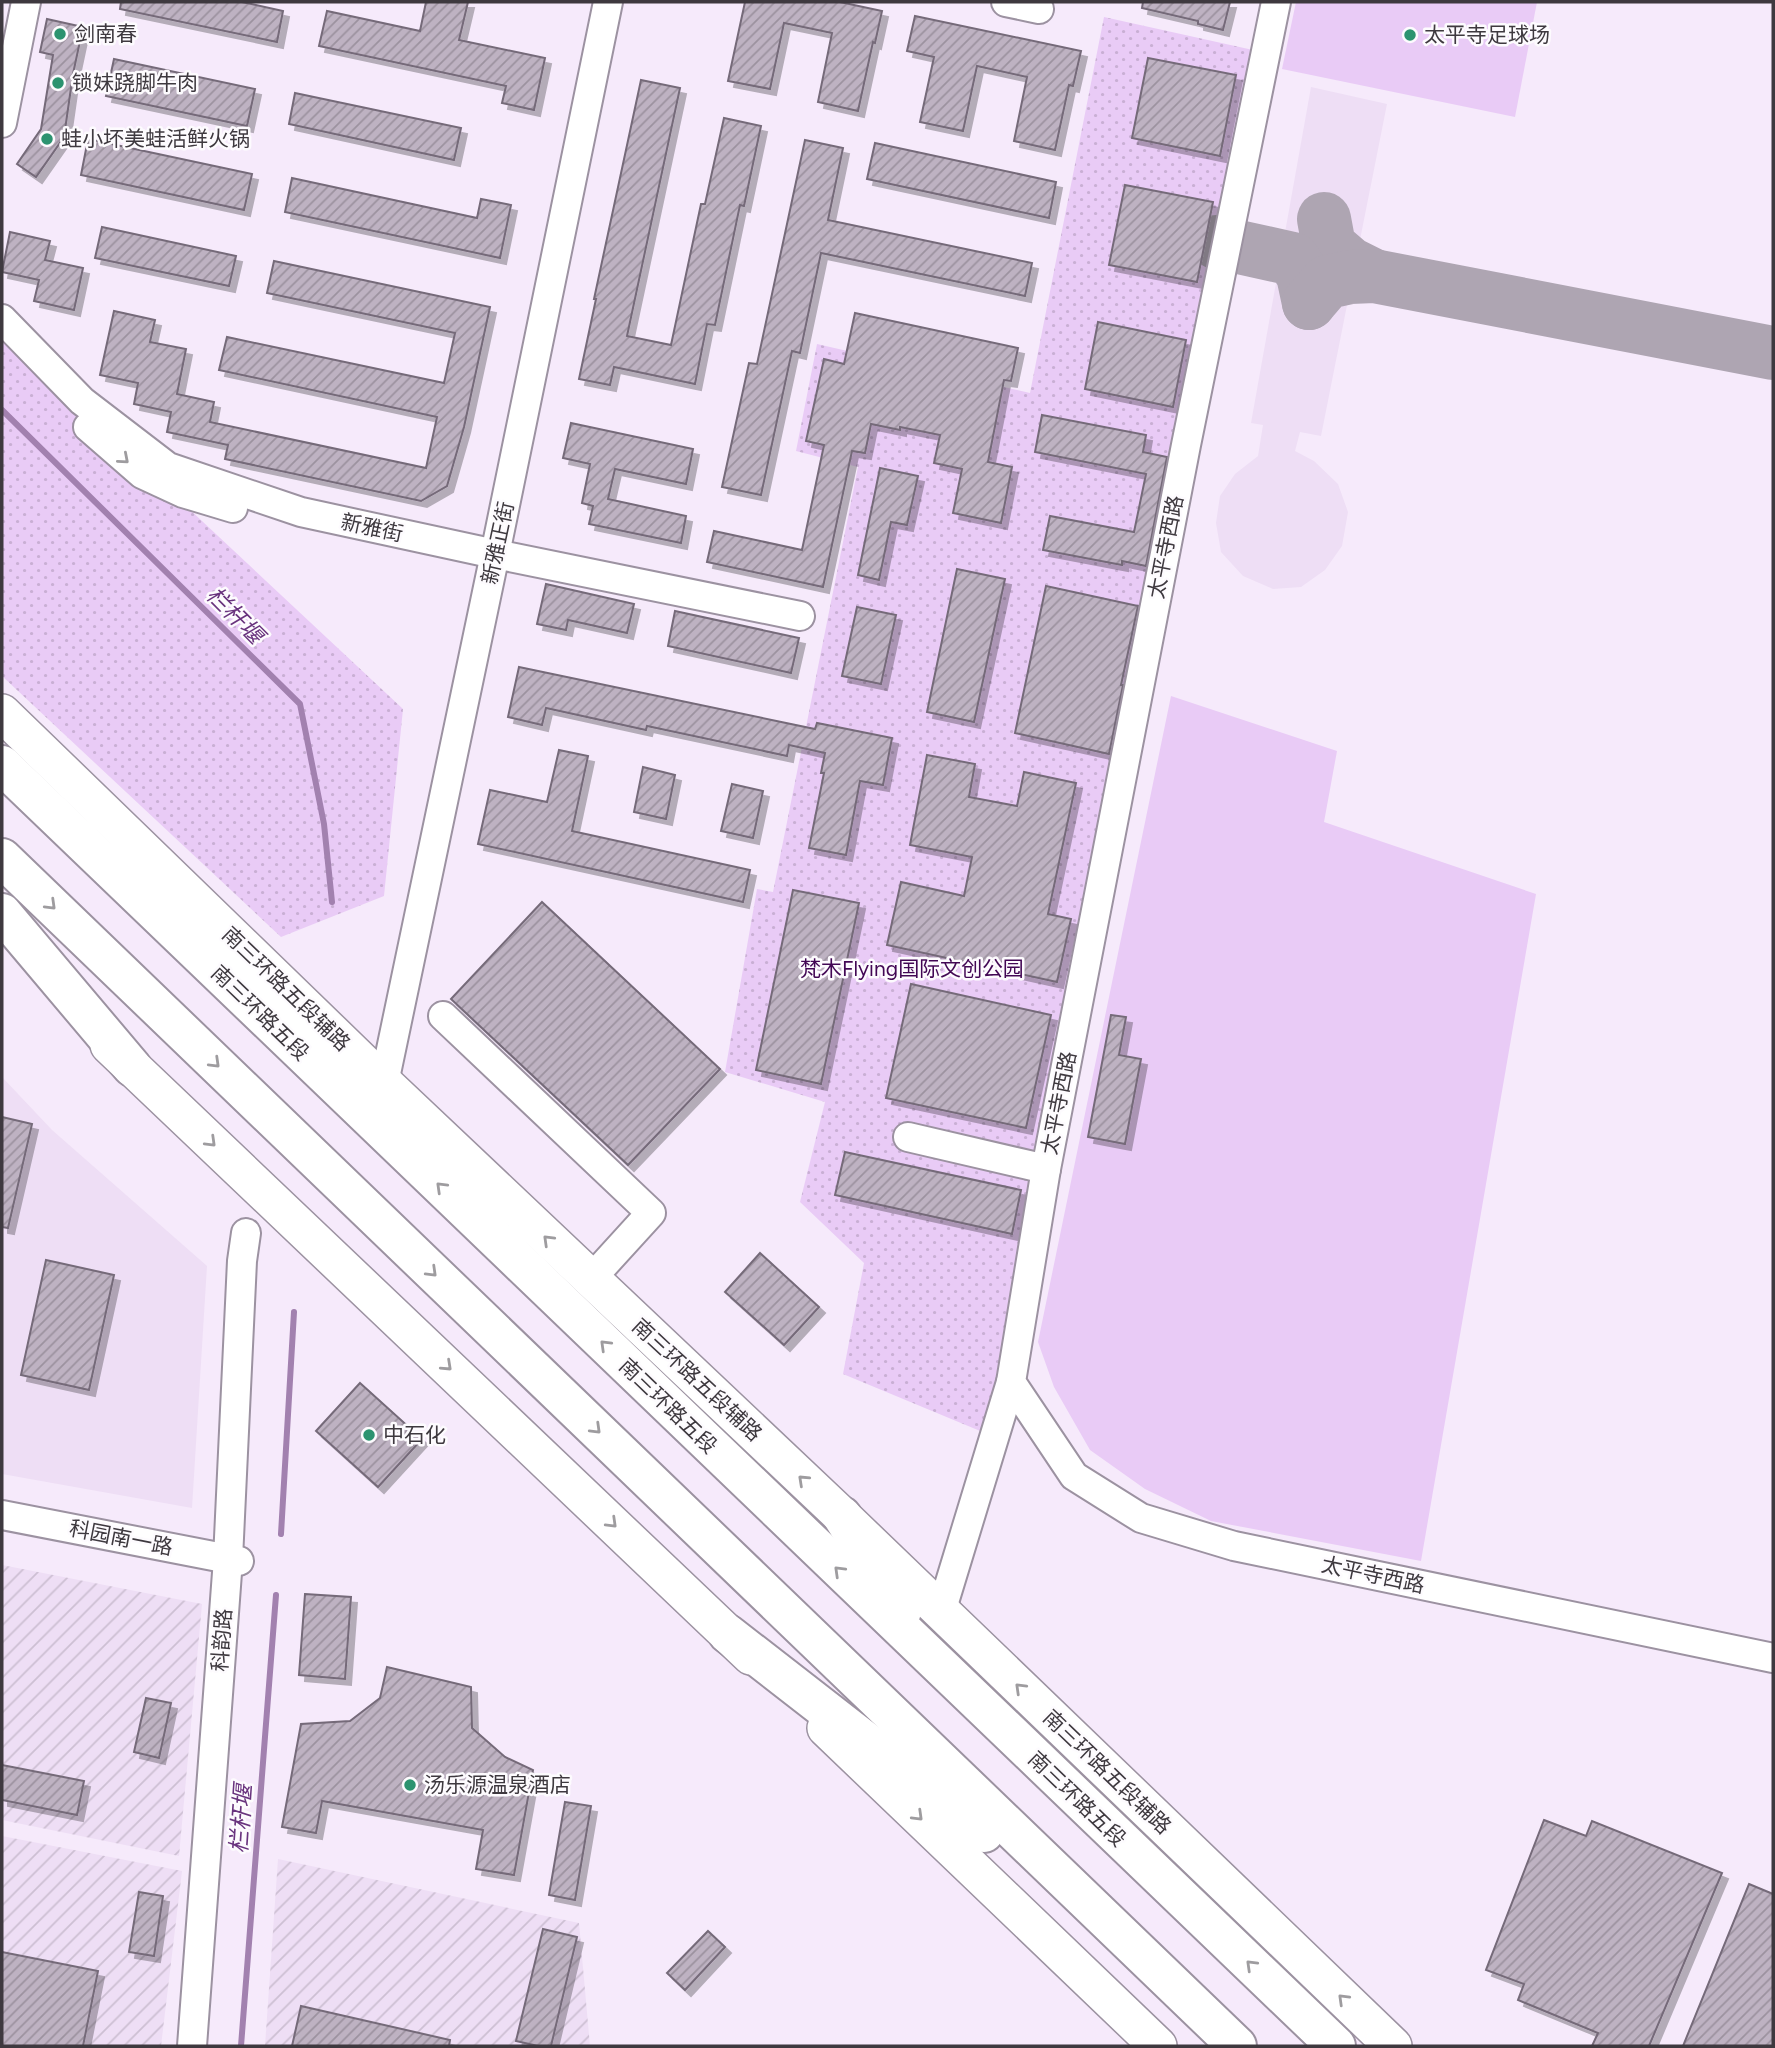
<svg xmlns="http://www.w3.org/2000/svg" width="1775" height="2048" viewBox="0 0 1775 2048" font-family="Figtree,'Noto Sans SC',sans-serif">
  <defs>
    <pattern id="industrial-furrows" width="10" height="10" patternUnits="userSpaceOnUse" patternTransform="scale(1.75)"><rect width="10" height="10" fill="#eedef5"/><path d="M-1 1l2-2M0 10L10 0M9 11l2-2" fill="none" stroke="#cdbfd3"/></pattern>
    <pattern id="park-dots" width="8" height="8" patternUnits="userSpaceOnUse" patternTransform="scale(1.75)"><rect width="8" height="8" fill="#e9cbf6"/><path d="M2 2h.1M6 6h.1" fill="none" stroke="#c9afd4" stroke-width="1.8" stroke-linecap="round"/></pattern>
    <pattern id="building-hatch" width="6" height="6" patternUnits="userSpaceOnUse" patternTransform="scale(1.75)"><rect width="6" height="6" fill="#beb2c2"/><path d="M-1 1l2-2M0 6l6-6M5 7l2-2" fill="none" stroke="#9c929f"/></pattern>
    <filter id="shadow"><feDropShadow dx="6" dy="6" stdDeviation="0" flood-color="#0004"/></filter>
  </defs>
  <rect width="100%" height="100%" fill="#f6eafb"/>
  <g fill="#eedef5">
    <polygon points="1311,87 1387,104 1321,436 1300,432 1295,451 1314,461 1338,484 1348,512 1342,546 1325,570 1301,587 1273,589 1243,576 1221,552 1216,523 1220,496 1235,474 1258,456 1263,425 1251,423"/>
    <polygon points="2,1077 52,1130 207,1266 192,1508 2,1474"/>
  </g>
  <g fill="url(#industrial-furrows)">
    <polygon points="2,1565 202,1604 179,1856 2,1820"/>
    <polygon points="2,1836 182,1871 161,2046 2,2046"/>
    <polygon points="278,1859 579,1923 590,2046 265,2046"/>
  </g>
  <g fill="#e9cbf6">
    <polygon points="1296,2 1537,2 1515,117 1282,69"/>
    <polygon points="1171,696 1337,751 1324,822 1536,894 1421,1561 1211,1521 1145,1489 1090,1450 1054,1387 1038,1342"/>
  </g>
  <g fill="url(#park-dots)">
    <polygon points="1104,17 1253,50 985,1433 843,1374 864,1263 800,1202 825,1102 725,1072 757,889 773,892 858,467 796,451 817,344 1030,393"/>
    <polygon points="2,334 403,709 384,896 281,937 2,676"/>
  </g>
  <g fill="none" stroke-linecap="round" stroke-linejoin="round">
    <g stroke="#a281af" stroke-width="6">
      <polyline points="2,410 300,704 324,824 332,902"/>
      <polyline points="281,1534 294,1312"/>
      <polyline points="241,2046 276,1595"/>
    </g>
    <g stroke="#aea5b2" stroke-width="54">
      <polyline points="1324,219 1329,246 1350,264 1374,276"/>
      <polyline points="1216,242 1293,259 1303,275 1309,303"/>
      <polyline points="1309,303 1327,282 1350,277 1374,276 1773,353"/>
    </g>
  </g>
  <g fill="url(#building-hatch)" stroke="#756a79" stroke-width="2" filter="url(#shadow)">
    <polygon points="121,2 242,2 283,11 277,42 120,9"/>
    <polygon points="426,2 468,2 459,40 545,58 534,110 502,103 506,86 319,46 327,11 420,31"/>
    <polygon points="745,2 840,2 882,11 875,43 873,42 858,111 818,102 832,33 784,23 770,89 728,81"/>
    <polygon points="1143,2 1230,2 1223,30 1198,24 1198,21 1142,8"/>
    <polygon points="915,16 1081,51 1073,86 1069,85 1055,150 1014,141 1027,77 977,66 963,131 920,122 934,57 907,51"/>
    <polygon points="47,19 83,27 73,74 64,137 36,177 17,164 41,129 53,55 40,52"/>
    <polygon points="1148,58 1236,75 1220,156 1132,138"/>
    <polygon points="114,59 255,89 247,126 106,96"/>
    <polygon points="641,80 680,88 627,336 671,345 701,204 705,204 724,118 761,126 744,206 740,205 715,325 707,324 695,384 614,367 610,385 579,379 596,299 594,299"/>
    <polygon points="295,93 461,128 454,160 289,124"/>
    <polygon points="88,139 252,174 244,210 81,175"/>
    <polygon points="805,140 843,148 828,220 1032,263 1025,296 821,253 800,353 792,351 761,495 722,487 749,363 757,364"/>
    <polygon points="875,143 1056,182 1049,218 867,179"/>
    <polygon points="292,178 477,218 481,199 511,205 500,258 285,212"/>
    <polygon points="1125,185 1213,202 1197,282 1109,265"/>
    <polygon points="102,227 236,256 229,286 95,258"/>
    <polygon points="10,232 50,241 45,260 83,268 74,310 34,301 39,280 2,272"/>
    <polygon points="274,261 490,307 464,427 447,486 421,501 225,459 228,445 167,432 171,412 134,404 138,383 100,375 114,311 155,320 150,342 186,349 177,394 214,402 210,422 426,468 437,417 219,370 227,337 444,383 455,333 267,293"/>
    <polygon points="855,313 1018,348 1011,381 1004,380 988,462 1012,467 1001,523 953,513 962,469 934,463 940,435 900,427 900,430 871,424 865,453 852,451 823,587 707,562 714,531 802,550 824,445 806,441 824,359 844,364"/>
    <polygon points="1098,322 1186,340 1173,407 1085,389"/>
    <polygon points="1042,415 1146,435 1143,452 1167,457 1146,566 1122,561 1122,565 1043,550 1050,516 1134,532 1146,474 1035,452"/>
    <polygon points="571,423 693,449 686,484 615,469 608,499 686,516 681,543 589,524 593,506 582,503 590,464 563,458"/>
    <polygon points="880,468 918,476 907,525 891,522 879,580 858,575"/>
    <polygon points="957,569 1005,579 974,722 927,712"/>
    <polygon points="546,584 634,604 627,633 568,620 566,630 537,624"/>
    <polygon points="1046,586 1138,606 1121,685 1123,685 1109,754 1015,733"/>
    <polygon points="857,607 896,615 881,684 842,676"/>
    <polygon points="675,611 799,638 791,673 668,646"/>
    <polygon points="519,667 815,729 817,723 892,738 883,785 860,781 846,855 809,848 824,773 821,773 825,753 789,745 787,756 647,726 646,730 546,708 542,725 508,717"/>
    <polygon points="559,750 588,756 572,831 750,870 743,902 478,844 490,790 547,802"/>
    <polygon points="927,755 975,764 969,797 1017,806 1024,772 1076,783 1048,914 1071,919 1057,982 887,945 901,882 964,896 972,857 910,845"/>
    <polygon points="643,767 675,775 666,819 634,812"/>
    <polygon points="732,784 763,791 753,838 721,831"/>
    <polygon points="793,890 859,903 821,1084 756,1070"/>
    <polygon points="542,902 720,1069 628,1165 451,999"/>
    <polygon points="911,984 1051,1015 1026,1128 886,1098"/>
    <polygon points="1111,1015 1126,1017 1119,1055 1141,1059 1125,1144 1088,1137"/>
    <polygon points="2,1117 32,1124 8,1228 2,1227"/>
    <polygon points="845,1152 1021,1190 1012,1234 835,1195"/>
    <polygon points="760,1253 819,1307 784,1345 725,1292"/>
    <polygon points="46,1260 114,1275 89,1390 21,1375"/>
    <polygon points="360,1383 422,1439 378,1487 316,1431"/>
    <polygon points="305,1594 351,1597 345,1679 299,1675"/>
    <polygon points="387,1667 471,1687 472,1728 505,1757 533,1770 514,1875 476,1869 483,1830 322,1801 316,1833 282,1827 301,1724 350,1721 380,1698"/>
    <polygon points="146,1698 171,1703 159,1758 134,1752"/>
    <polygon points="2,1765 84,1781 77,1815 2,1800"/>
    <polygon points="565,1802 591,1806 575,1900 549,1895"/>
    <polygon points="1544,1820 1586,1836 1592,1821 1722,1873 1649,2046 1592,2046 1598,2033 1518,2000 1524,1984 1486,1970"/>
    <polygon points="1749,1884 1773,1894 1773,2046 1683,2046"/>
    <polygon points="139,1892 163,1896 154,1956 129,1952"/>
    <polygon points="543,1929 577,1937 551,2046 538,2046 516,2041"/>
    <polygon points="708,1931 725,1947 685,1990 667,1973"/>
    <polygon points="2,1952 98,1971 83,2046 2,2046"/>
    <polygon points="301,2006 450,2040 449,2046 292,2046"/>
  </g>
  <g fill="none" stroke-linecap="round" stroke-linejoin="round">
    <defs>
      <g id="minor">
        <polyline points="1006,2 1039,9"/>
        <polyline points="1276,2 1186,445 1046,1169 1011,1382 1074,1476 1141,1518 1234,1546 1773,1658"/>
        <polyline points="2,123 26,2"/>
        <polyline points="2,319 82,401 168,467 301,512 495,554 800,616"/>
        <polyline points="88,427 142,474 183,493 233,508"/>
        <polyline points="443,1016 651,1213 590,1280"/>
        <polyline points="384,1083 495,554 608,2"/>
        <polyline points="908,1137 1046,1169"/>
        <polyline points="2,1515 239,1561"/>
        <polyline points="941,1612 1011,1382"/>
        <polyline points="192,2046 228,1559 242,1261 246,1233"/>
      </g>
      <g id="major">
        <polyline points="2,713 384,1083 842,1516 1393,2046"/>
        <polyline points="109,1045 751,1656"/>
        <polyline points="826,1728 1158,2046"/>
      </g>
      <g id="highway">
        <polyline points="2,765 1336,2046"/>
        <polyline points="2,858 1237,2046"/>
        <polyline points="2,913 132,1067"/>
        <polyline points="842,1516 902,1611"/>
        <polyline points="728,1634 984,1833"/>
      </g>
    </defs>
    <use href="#minor" stroke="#9c92a1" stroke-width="32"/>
    <use href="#major" stroke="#9c92a1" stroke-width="40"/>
    <use href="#highway" stroke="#9c92a1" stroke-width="42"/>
    <use href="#minor" stroke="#fff" stroke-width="28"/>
    <use href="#major" stroke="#fff" stroke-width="37"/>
    <use href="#highway" stroke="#fff" stroke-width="38"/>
  </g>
  <defs><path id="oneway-chevron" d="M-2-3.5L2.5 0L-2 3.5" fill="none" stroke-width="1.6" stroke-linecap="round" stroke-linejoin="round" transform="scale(1.75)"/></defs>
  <g stroke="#9e9c9f">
    <use href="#oneway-chevron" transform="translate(124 459) rotate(41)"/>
    <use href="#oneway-chevron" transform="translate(51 905) rotate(44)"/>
    <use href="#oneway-chevron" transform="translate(215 1063) rotate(44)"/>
    <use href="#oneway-chevron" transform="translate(211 1142) rotate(44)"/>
    <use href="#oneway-chevron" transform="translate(441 1187) rotate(-136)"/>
    <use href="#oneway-chevron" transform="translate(548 1240) rotate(-136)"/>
    <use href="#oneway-chevron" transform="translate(432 1272) rotate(44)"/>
    <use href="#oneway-chevron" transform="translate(605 1345) rotate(-136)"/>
    <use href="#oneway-chevron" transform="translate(447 1366) rotate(43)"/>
    <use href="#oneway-chevron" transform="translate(596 1429) rotate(44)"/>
    <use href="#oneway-chevron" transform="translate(803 1480) rotate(-137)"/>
    <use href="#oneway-chevron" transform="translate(612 1523) rotate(44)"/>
    <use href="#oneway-chevron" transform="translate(839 1571) rotate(-136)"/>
    <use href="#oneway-chevron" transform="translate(1020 1688) rotate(-136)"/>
    <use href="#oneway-chevron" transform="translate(918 1816) rotate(44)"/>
    <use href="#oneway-chevron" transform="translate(1251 1965) rotate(-136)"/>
    <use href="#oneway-chevron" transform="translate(1343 1999) rotate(-136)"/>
  </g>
  <g fill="#2c9370" stroke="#fdfbfe" stroke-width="2.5">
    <circle cx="60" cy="34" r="7"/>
    <circle cx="1410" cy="35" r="7"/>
    <circle cx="58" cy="83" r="7"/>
    <circle cx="47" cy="139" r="7"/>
    <circle cx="369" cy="1435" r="7"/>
    <circle cx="410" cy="1785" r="7"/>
  </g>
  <g text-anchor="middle" stroke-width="5" stroke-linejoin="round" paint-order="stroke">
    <g font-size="21" fill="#3e393f" stroke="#fdfbfe" text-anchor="start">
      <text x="74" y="41">剑南春</text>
      <text x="1424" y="42">太平寺足球场</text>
      <text x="72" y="90">锁妹跷脚牛肉</text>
      <text x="61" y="146">蛙小坏美蛙活鲜火锅</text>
      <text x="383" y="1442">中石化</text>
      <text x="424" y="1792">汤乐源温泉酒店</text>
    </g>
    <g font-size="21" fill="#3e393f" stroke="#fdfbfe">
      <text transform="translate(372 528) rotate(12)" y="7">新雅街</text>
      <text transform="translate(498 543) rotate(-78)" y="7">新雅正街</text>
      <text transform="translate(1166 547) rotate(-79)" y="7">太平寺西路</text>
      <text transform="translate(286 989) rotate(44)" y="7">南三环路五段辅路</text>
      <text transform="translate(260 1013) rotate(44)" y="7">南三环路五段</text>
      <text transform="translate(1059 1103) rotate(-79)" y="7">太平寺西路</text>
      <text transform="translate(697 1380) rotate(43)" y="7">南三环路五段辅路</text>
      <text transform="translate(668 1406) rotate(44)" y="7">南三环路五段</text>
      <text transform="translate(121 1538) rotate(11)" y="7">科园南一路</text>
      <text transform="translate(1373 1575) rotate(12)" y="7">太平寺西路</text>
      <text transform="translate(222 1640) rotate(-86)" y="7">科韵路</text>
      <text transform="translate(1107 1772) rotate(44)" y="7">南三环路五段辅路</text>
      <text transform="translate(1077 1799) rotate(44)" y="7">南三环路五段</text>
    </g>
    <g font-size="21" fill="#420754" stroke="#fdfbfe">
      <text x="912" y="976">梵木Flying国际文创公园</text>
    </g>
    <g font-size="23" font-style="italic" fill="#69337e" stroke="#fdfbfe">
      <text transform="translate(235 615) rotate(45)" y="8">栏杆堰</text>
      <text transform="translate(241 1819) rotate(-86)" y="8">栏杆堰</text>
    </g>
  </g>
  <rect width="1775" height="2048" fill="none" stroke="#3e393f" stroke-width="7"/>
</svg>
